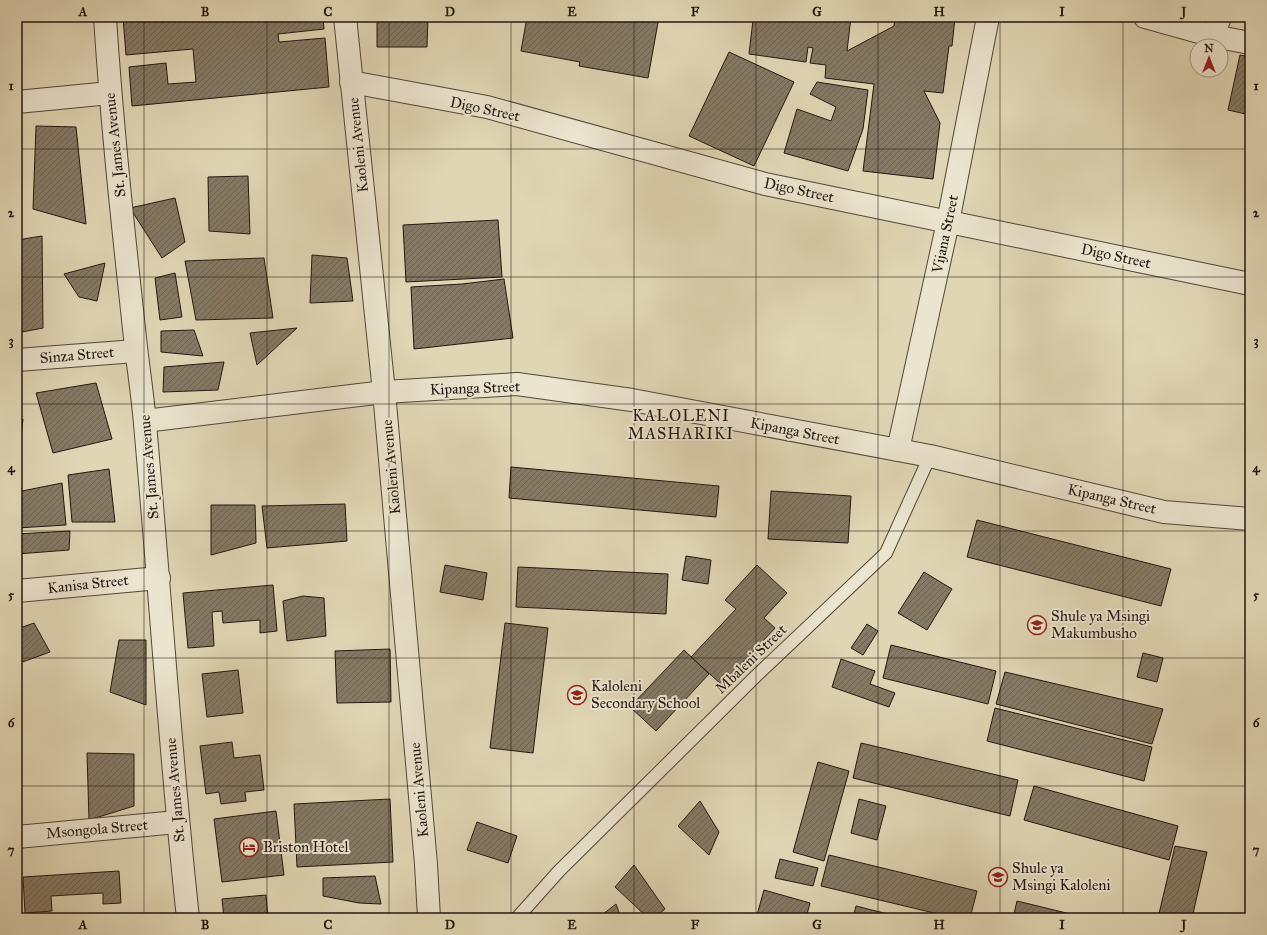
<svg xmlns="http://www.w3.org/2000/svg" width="1267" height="935" viewBox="0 0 1267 935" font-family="'IM FELL Great Primer',serif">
  <defs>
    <pattern id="building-hatch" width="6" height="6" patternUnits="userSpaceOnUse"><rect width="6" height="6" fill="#847a65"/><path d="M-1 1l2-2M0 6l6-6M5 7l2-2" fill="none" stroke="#6c6352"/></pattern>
  </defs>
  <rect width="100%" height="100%" fill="#e0d6b4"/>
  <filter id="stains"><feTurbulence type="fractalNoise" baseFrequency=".005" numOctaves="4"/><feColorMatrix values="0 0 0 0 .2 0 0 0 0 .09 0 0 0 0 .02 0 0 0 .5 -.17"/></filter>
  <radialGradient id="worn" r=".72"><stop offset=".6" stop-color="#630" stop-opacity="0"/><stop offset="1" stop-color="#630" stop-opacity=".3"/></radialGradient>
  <g fill="url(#building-hatch)" stroke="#211710">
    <polygon points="123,17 160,17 161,22 178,20 178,17 323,17 324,29 278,34 279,42 325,38 329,87 132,106 129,67 166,63 168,84 196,82 193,49 126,55"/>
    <polygon points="377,17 428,17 427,47 377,47"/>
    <polygon points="527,17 659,17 648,78 579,66 580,62 521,51"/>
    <polygon points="758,17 851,17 847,51 894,26 895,17 955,17 952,46 949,46 943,93 924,91 940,123 933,179 863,171 874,84 825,78 826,65 810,63 813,48 808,47 806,62 749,54 753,20"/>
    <polygon points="729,52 794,82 754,166 689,136"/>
    <polygon points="1240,55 1250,57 1250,115 1228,110"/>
    <polygon points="817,82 868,90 863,129 848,171 784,153 797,109 831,121 836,107 810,94"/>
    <polygon points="36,126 76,127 86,224 33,209"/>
    <polygon points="248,176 250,234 209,231 208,177"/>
    <polygon points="175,198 185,242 162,258 130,208"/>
    <polygon points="498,220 502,277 406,282 403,225"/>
    <polygon points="42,236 43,328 17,333 17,240"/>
    <polygon points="312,255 347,258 353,301 310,303"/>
    <polygon points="264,258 273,318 196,320 185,261"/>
    <polygon points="105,263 97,301 79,297 64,274"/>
    <polygon points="175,273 182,317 160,320 155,278"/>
    <polygon points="504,279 513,338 414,349 411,287 462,284"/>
    <polygon points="297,328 257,365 250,333"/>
    <polygon points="194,330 203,356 161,352 161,331"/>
    <polygon points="224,362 218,390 163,392 164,367"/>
    <polygon points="96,383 112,439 53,453 36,393"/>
    <polygon points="23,419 20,447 17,448 17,420"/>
    <polygon points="511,467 719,486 716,517 509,498"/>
    <polygon points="109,469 115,522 72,522 68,475"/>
    <polygon points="62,483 66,525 17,528 17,492"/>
    <polygon points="771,491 851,496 848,543 768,539"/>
    <polygon points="345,504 347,541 267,548 262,506"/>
    <polygon points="211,505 255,505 256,543 211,555"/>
    <polygon points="977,520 1171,569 1161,606 967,557"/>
    <polygon points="70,531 69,550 17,554 17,534"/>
    <polygon points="686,556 711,560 708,584 682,580"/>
    <polygon points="445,565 487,573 483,600 440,592"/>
    <polygon points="757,565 787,593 764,618 775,628 722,685 691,657 736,609 725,600"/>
    <polygon points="518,567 668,574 666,614 516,607"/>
    <polygon points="924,572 952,589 927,630 898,613"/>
    <polygon points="273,585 277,631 260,633 260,620 223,623 222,611 212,612 214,646 188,648 183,593"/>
    <polygon points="303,596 324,598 326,636 287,641 283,601"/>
    <polygon points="34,623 50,652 17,664 17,629"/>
    <polygon points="505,623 548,628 533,753 490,748"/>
    <polygon points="867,624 878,631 863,655 851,648"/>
    <polygon points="119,640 146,640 146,705 110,692"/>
    <polygon points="891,645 996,671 988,704 883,678"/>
    <polygon points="390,649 391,702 337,703 335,651"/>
    <polygon points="684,650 709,674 656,731 630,707"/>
    <polygon points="1143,653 1163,658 1157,682 1137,677"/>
    <polygon points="841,659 875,671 870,684 895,693 889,707 832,687"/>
    <polygon points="238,670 243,713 207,717 202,674"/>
    <polygon points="1005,672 1163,709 1152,744 996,704"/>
    <polygon points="995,708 1152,747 1144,781 987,741"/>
    <polygon points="232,742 234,758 260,755 264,790 245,792 246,801 221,804 219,792 206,794 200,746"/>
    <polygon points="861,743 1018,780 1010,816 853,778"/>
    <polygon points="87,753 134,754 134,806 89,820"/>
    <polygon points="818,762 849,771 824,861 793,852"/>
    <polygon points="1034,786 1178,826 1169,860 1024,820"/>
    <polygon points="390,799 393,862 297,867 294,804"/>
    <polygon points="859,799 886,806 877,840 851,833"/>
    <polygon points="700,801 719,832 709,855 678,826"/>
    <polygon points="276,811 284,875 222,882 214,819"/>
    <polygon points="477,822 517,836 508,863 467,850"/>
    <polygon points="1175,846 1207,852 1192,918 1158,918"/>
    <polygon points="829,855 977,891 970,918 955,918 821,886"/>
    <polygon points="780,859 818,868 813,886 775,878"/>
    <polygon points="634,865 665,909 654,918 648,918 615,887"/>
    <polygon points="119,871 121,903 103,904 103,893 51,896 52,911 25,913 23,877"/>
    <polygon points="375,876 381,904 359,903 323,896 323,878"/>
    <polygon points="764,890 810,903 806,918 767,918 757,915"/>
    <polygon points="266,895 268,918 224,918 222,899"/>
    <polygon points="1017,901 1087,918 1013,918"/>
    <polygon points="616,904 621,918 598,918"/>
    <polygon points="856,906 892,915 891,918 853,918"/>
  </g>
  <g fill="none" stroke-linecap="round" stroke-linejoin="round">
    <defs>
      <polyline id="service" points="517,918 559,871 756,676 886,553 930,456"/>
      <g id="minor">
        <path d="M105,17C112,127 124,237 136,347C139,373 143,399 145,424C160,589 170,754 188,918"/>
        <polyline points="345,17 384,392 426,864 429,918"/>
        <polyline points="1145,17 1213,36 1250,43"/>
        <polyline points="1213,36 1220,17"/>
        <polyline points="351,82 487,107 765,184 1250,284"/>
        <polyline points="17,102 110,93"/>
        <polyline points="17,360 136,351"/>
        <polyline points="145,421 384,392 517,384 632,400 930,456 1164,512 1250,519"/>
        <polyline points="898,450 948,222 988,17"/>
        <polyline points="17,591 159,578"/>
        <polyline points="17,837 177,822"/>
      </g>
    </defs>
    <use href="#service" stroke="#514739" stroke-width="14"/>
    <use href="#minor" stroke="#514739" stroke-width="24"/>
    <use href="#service" stroke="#ebe4ce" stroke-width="12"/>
    <use href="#minor" stroke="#ebe4ce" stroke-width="22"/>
  </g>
  <path fill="none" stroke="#211710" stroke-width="1" stroke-opacity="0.55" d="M144,17V918M267,17V918M389,17V918M511,17V918M634,17V918M756,17V918M878,17V918M1000,17V918M1123,17V918M17,149H1250M17,277H1250M17,404H1250M17,531H1250M17,658H1250M17,786H1250"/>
  <defs>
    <symbol id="school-ring" viewBox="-11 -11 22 22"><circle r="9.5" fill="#ebe4ce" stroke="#8f2418" stroke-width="1.5"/><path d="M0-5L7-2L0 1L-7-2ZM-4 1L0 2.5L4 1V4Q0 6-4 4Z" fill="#8f2418"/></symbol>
    <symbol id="hotel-ring" viewBox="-11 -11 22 22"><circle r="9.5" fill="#ebe4ce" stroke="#8f2418" stroke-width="1.5"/><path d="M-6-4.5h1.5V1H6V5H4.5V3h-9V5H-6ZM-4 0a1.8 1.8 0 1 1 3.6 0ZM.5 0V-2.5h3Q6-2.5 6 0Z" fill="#8f2418"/></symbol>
  </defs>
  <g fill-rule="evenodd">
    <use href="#school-ring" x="1026" y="614" width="22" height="22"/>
    <use href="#school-ring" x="566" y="684" width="22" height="22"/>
    <use href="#hotel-ring" x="238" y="836" width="22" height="22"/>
    <use href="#school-ring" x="987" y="866" width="22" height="22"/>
  </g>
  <g text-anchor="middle" stroke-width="4" stroke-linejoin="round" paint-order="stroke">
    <g font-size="15" fill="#211710" stroke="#ebe4ce">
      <text transform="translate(485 109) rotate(12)" y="5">Digo Street</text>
      <text transform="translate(115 145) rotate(-96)" y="5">St. James Avenue</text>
      <text transform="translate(358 145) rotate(-96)" y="5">Kaoleni Avenue</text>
      <text transform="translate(799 190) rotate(12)" y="5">Digo Street</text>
      <text transform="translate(945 234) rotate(-78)" y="5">Vijana Street</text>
      <text transform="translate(1116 256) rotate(12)" y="5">Digo Street</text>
      <text transform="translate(77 355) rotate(-5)" y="5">Sinza Street</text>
      <text transform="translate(475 388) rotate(-2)" y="5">Kipanga Street</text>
      <text transform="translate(795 431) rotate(11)" y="5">Kipanga Street</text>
      <text transform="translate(149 467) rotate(-95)" y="5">St. James Avenue</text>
      <text transform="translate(391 467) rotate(-95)" y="5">Kaoleni Avenue</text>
      <text transform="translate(1112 499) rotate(13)" y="5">Kipanga Street</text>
      <text transform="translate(88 584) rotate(-6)" y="5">Kanisa Street</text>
      <text transform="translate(751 659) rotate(-44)" y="5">Mbaleni Street</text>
      <text transform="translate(175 790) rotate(-95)" y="5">St. James Avenue</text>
      <text transform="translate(419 790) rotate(-95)" y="5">Kaoleni Avenue</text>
      <text transform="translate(97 829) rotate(-5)" y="5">Msongola Street</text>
    </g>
    <g font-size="15" fill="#211710" stroke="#ebe4ce" text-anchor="start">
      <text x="1051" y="621">Shule ya Msingi<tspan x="1051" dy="17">Makumbusho</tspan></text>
      <text x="591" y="691">Kaloleni<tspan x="591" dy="17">Secondary School</tspan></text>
      <text x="263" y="852">Briston Hotel</text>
      <text x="1012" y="873">Shule ya<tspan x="1012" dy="17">Msingi Kaloleni</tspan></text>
    </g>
    <g font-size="16" letter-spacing="1" fill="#211710" stroke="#ebe4ce">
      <text x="681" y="421">KALOLENI<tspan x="681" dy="18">MASHARIKI</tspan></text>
    </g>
  </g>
  <rect width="1267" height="935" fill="none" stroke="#e0d6b4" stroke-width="44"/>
  <g transform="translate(1209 58)"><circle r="19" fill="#ebe4ce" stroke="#9a9282"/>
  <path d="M0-3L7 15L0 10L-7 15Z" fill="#8f2418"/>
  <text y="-6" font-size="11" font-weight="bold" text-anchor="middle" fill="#211710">N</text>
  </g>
  <rect x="22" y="22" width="1223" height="891" fill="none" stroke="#211710" stroke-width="1.5"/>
  <g font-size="13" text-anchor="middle" font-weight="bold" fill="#211710">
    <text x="83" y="16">A</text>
    <text x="205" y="16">B</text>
    <text x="328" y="16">C</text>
    <text x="450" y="16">D</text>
    <text x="572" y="16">E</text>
    <text x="695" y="16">F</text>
    <text x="817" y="16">G</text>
    <text x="939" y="16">H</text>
    <text x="1062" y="16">I</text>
    <text x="1184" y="16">J</text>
    <text x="11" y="90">1</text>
    <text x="1256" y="90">1</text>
    <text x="11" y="217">2</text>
    <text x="1256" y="217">2</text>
    <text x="11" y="345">3</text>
    <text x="1256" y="345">3</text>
    <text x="11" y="472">4</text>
    <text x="1256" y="472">4</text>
    <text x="11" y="599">5</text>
    <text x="1256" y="599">5</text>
    <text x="11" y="727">6</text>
    <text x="1256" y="727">6</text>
    <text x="11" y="854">7</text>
    <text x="1256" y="854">7</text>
    <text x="83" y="929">A</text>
    <text x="205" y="929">B</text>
    <text x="328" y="929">C</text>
    <text x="450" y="929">D</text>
    <text x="572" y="929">E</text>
    <text x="695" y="929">F</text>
    <text x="817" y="929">G</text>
    <text x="939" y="929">H</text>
    <text x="1062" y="929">I</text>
    <text x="1184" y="929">J</text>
  </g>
  <rect width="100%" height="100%" filter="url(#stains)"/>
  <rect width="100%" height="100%" fill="url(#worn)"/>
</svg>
